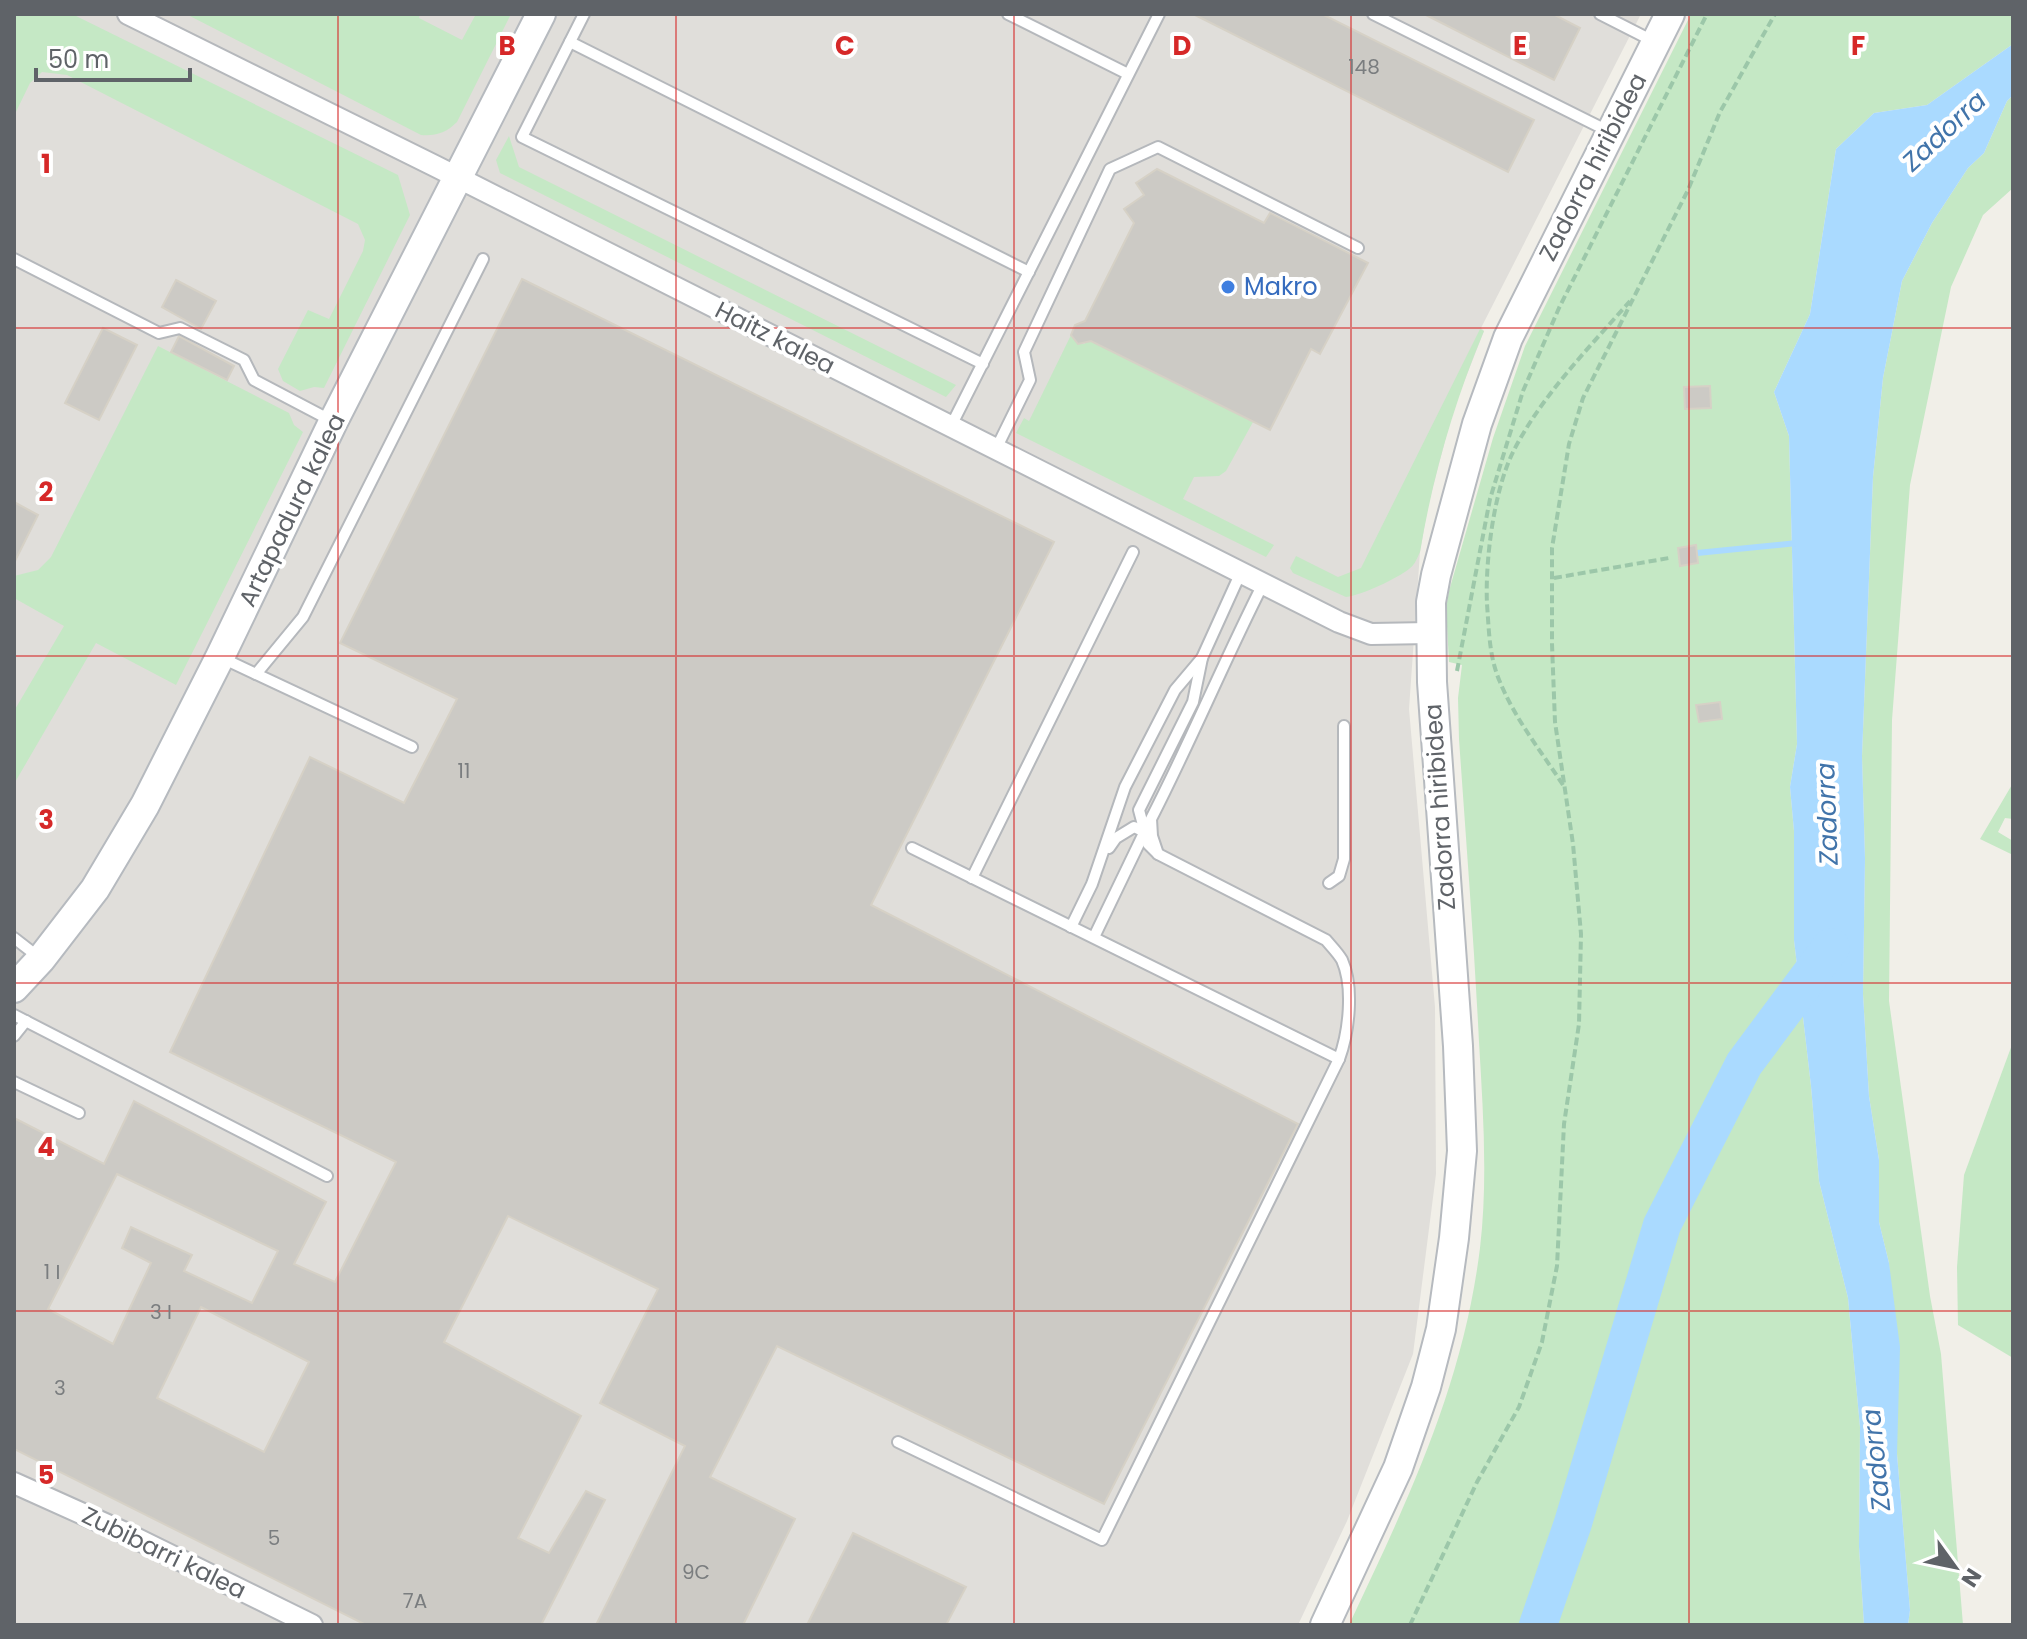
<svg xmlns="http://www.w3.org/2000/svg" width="2027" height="1639" viewBox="0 0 2027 1639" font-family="Poppins,sans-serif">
  <rect width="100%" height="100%" fill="#f1efe8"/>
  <polygon fill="#e0deda" points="14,14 1641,14 1481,328 1484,331 1453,410 1428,506 1420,552 1409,709 1435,1007 1436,1174 1413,1354 1347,1521 1298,1625 14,1625"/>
  <g fill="#c5e8c5">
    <polygon points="14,14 72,14 398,175 410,215 324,388 314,387 300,391 283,381 278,369 308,310 329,319 363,251 365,240 358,224 67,75 42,72 30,83 14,116"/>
    <path d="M186,14H420L419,18L462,40L476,14H511L457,122C446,133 436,136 421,135Z"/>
    <path d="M1691,14H2013V44L1927,105L1874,113L1836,149L1810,314L1774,392L1789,436L1797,744L1790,787L1794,831V940L1811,1086L1819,1181L1848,1298L1860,1427L1859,1547L1864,1625H1349C1407,1502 1463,1386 1480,1248C1488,1180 1483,1110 1479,1042C1474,941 1466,840 1459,739L1458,698L1462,665L1449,662L1446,608L1449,591L1493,438L1525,346Z"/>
    <polygon points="2013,95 2013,188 1983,215 1951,287 1910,485 1892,720 1889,1001 1930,1296 1941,1354 1963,1625 1908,1625 1910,1610 1897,1454 1889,1263 1879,1222 1879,1160 1869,1096 1863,994 1865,858 1862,756 1873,477 1883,378 1902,281 1932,223 1968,168 1984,153 2007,101"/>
    <polygon points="509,136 519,167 956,385 946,397 500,173 496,160"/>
    <path d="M1480,329L1484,331C1454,403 1433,475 1420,552C1417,558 1415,565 1409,569C1396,579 1362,595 1346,597L1293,573L1290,568L1296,556L1338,577L1361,568Z"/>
    <polygon points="1071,335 1078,344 1084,344 1090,340 1253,422 1226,471 1219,476 1194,477 1183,499 1274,545 1266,557 1016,433 1024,418 1029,421"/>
    <polygon points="158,346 289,413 294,425 303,432 176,685 96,643 14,784 14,711 64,626 14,598 14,576 38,570 51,557"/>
    <polygon points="2013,783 2013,819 2005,818 1998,832 2013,841 2013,855 1980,839"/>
    <polygon points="2013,1042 2013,1358 1958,1325 1957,1267 1964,1175"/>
  </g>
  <polygon fill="#aadaff" points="2013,44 2013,95 2007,101 1984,153 1968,168 1932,223 1902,281 1883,378 1873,477 1862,756 1865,858 1863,994 1869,1096 1879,1160 1879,1222 1889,1263 1900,1347 1897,1454 1910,1610 1908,1625 1864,1625 1859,1547 1860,1427 1848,1298 1819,1181 1811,1086 1794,940 1794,831 1790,787 1797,744 1789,436 1774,392 1810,314 1836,149 1874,113 1927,105"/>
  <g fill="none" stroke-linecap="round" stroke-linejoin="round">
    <polyline stroke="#aadaff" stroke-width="6" points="1697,553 1797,543"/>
    <polyline stroke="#aadaff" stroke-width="38" points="1538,1625 1573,1523 1662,1225 1744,1064 1831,947"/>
  </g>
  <g fill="#cccac5" stroke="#d6d1c6" stroke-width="2" fill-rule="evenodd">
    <polygon points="1193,14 1322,14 1534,120 1508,172"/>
    <polygon points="1424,14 1553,14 1580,28 1554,80"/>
    <polygon points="1157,169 1264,223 1270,213 1368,263 1320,354 1311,349 1270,430 1091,341 1078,344 1071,335 1075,325 1085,321 1134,223 1124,209 1144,195 1136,183"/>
    <path d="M522,279L1054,542L871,905L1298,1124L1104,1504L777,1346L710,1477L795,1519L743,1625H596L685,1446L600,1403L658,1289L508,1216L444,1342L581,1416L518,1538L549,1553L586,1491L605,1500L541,1625H366L14,1449V1118L104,1164L134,1101L326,1202L294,1264L335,1282L396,1162L170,1052L310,757L404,803L457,699L340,643ZM117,1174L278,1251L252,1303L184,1271L192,1255L131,1227L122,1248L151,1263L113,1344L48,1309ZM201,1307L309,1362L264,1452L157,1398Z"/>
    <polygon points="176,280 216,301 201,329 162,307"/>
    <polygon points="103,328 137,345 99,420 65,403"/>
    <polygon points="179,336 234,366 227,380 171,352"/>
    <polygon points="1710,386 1711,408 1685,409 1684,387"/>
    <polygon points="14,502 38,515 14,563"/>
    <polygon points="1696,545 1698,563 1680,566 1678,548"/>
    <polygon points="1720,702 1722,719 1699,722 1696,705"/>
    <polygon points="853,1533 966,1587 946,1625 807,1625"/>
  </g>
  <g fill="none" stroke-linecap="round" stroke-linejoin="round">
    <defs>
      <g id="lane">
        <polyline points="584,14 522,137 983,364"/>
        <polyline points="1008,14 1128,74"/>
        <polyline points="1373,14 1608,131"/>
        <polyline points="1600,14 1655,42"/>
        <polyline points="570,42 1029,272"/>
        <polyline points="14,259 159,333 180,328 244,360 254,380 332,421"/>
        <polyline points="951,426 1159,14"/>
        <polyline points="996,449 1030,380 1024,352 1110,169 1158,147 1358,248"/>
        <polyline points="222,658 412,747"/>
        <path d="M1202,658L1193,702L1139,810L1148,844L1158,854L1152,836L1151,819C1191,741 1224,661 1263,584"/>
        <polyline points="256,674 303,617 483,259"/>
        <polyline points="912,848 1339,1059"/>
        <polyline points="1109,848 1116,838 1134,827 1147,833"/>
        <polyline points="972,878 1133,552"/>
        <polyline points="1329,883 1339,876 1344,859 1344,726"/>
        <polyline points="1071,927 1092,884 1125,787 1175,690 1202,658 1241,572"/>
        <polyline points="1094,937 1145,831"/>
        <polyline points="14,938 41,959"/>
        <polyline points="14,1015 327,1176"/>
        <polyline points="14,1036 26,1021"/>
        <polyline points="14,1082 79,1113"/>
        <path d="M898,1442L1102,1540L1339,1059C1349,1032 1354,987 1342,960C1338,953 1331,946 1326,940L1158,854"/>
      </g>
      <g id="street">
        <polyline points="128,14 435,166 1339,622 1371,634 1430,633"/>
        <polyline points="14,1483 123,1532 312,1625"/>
      </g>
      <g id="secondary">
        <polyline points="14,988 41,959 95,889 145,805 220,657 333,422 541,14"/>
        <polyline points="1325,1625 1398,1468 1426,1387 1441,1329 1454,1238 1462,1151 1458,1046 1432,682 1431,602 1436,575 1477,424 1508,338 1670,14"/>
      </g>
    </defs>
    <use href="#lane" stroke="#b5b8bc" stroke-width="14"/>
    <use href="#street" stroke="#b5b8bc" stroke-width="24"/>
    <use href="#secondary" stroke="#b6babf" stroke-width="32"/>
    <g stroke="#9cc7a9" stroke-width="4" stroke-dasharray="8 4" stroke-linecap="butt">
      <polyline points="1554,578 1669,558"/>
      <polyline points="1457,671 1490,499 1523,391 1559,308 1707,14"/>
      <path d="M1563,785C1541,751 1515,719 1500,682C1489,657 1489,630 1487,604C1485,560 1494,489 1514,450C1543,394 1589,348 1630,301"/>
      <polyline points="1410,1625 1477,1482 1519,1407 1542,1342 1557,1266 1564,1124 1579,1024 1581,934 1573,844 1555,722 1552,644 1552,548 1569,444 1583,398 1688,190 1720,112 1775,14"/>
    </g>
    <use href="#lane" stroke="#fff" stroke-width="10"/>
    <use href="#street" stroke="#fff" stroke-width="20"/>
    <use href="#secondary" stroke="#fff" stroke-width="28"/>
  </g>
  <path fill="none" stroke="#d62828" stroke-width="2" stroke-opacity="0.55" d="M338,14V1625M676,14V1625M1014,14V1625M1351,14V1625M1689,14V1625M14,328H2013M14,656H2013M14,983H2013M14,1311H2013"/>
  <circle fill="#3f7fe0" stroke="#fff" stroke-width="3" cx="1228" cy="287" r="8"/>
  <g text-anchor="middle" stroke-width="8" stroke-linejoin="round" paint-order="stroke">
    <g font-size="20" fill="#7a7d7f">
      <text x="1364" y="74">148</text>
      <text x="464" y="778">11</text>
      <text x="52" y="1279">1 I</text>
      <text x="161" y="1319">3 I</text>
      <text x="60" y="1395">3</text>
      <text x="274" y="1545">5</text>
      <text x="696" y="1579">9C</text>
      <text x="415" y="1608">7A</text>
    </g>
    <g font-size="24" fill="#5f6368" stroke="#fff">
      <text transform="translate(1593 167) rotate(-63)" y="8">Zadorra hiribidea</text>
      <text transform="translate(775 338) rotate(27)" y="8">Haitz kalea</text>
      <text transform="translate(292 510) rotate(-64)" y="8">Artapadura kalea</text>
      <text transform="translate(1440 807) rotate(-94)" y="8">Zadorra hiribidea</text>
      <text transform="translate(164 1553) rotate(26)" y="8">Zubibarri kalea</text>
    </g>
    <g font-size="24" fill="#366cbe" stroke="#fff" text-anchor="start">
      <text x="1244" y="295">Makro</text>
    </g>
    <g font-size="26" font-style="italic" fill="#4174aa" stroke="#fff">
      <text transform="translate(1944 131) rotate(-43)" y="9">Zadorra</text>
      <text transform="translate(1827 814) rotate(-92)" y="9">Zadorra</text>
      <text transform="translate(1876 1460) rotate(-96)" y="9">Zadorra</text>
    </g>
  </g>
  <g font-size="26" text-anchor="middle" font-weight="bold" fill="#d62828" stroke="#fff" stroke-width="8" stroke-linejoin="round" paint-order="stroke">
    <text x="507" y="55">B</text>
    <text x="845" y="55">C</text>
    <text x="1182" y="55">D</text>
    <text x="1520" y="55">E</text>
    <text x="1858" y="55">F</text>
    <text x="46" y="173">1</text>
    <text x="46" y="501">2</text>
    <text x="46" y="829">3</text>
    <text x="46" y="1156">4</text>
    <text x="46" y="1484">5</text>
  </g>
  <rect width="2027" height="1639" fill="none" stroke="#5f6368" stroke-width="32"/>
  <g transform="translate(1955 1567) rotate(123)" stroke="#ffffff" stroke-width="6" paint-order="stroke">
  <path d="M0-6L14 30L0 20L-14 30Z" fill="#5f6368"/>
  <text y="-12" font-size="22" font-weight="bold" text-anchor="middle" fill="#5f6368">N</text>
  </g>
  <path d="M36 68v12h154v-12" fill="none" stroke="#5f6368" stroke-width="4"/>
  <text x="48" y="68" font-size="24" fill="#5f6368" stroke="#ffffff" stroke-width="6" paint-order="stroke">50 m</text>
</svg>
